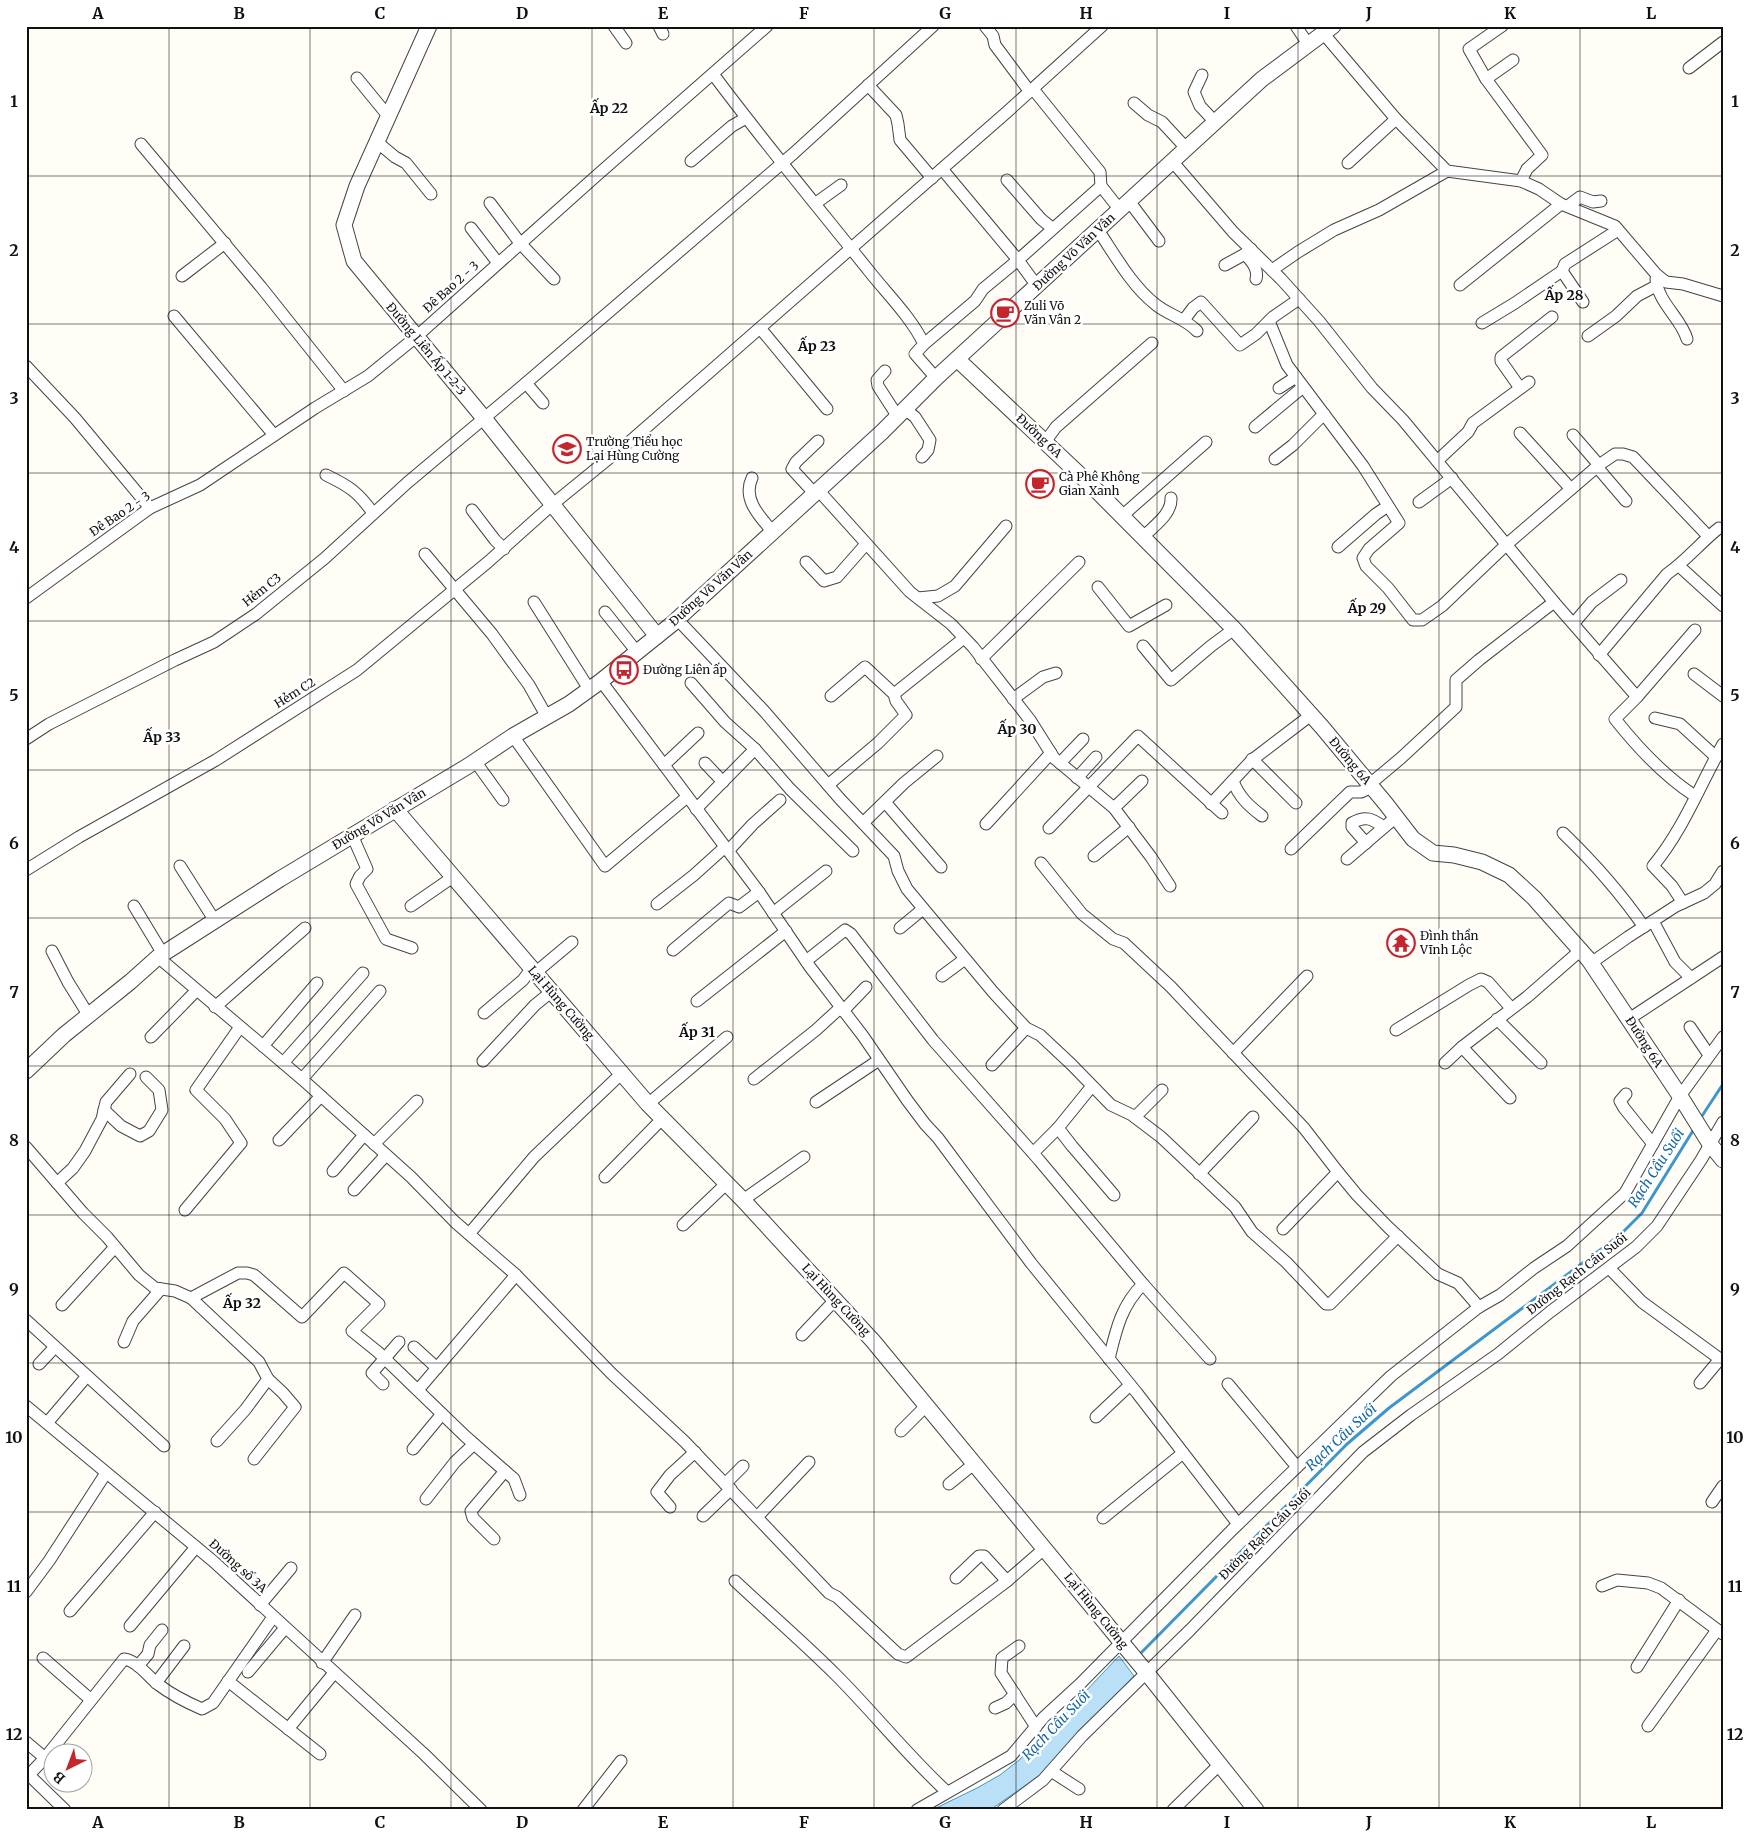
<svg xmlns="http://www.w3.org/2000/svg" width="1749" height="1836" viewBox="0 0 1749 1836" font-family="Merriweather,serif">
  <rect width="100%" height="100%" fill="#fffdf5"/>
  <polygon fill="#b9e0f7" stroke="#3f96cf" points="1119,1656 1134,1676 1049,1769 990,1810 932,1810 977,1788 1000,1775 1018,1761 1034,1746"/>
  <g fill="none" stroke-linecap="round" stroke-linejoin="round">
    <g stroke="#3f96cf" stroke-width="3">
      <polyline points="1700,1119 1723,1084"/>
      <polyline points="1138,1656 1347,1444 1389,1408 1620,1235 1642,1213 1694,1129"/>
    </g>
    <defs>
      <g id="minor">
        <polyline points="614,26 626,43"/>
        <polyline points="659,26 663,34"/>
        <polyline points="985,26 993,36 995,45 1030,92"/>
        <polyline points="1296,26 1308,44"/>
        <polyline points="1502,26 1469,49 1486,79 1542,155 1527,169 1521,181"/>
        <polyline points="1323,33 1396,119 1447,171 1521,181 1539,189 1561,204 1615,226 1656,274 1666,282 1683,284 1723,296"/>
        <polyline points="1689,68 1723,42"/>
        <path d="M713,74C763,141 817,206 869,271C888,295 910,316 924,344L915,354L936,378"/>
        <polyline points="1202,75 1194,92 1200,106 1215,122"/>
        <polyline points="357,78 389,117"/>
        <polyline points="1486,79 1513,60"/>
        <polyline points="868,85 896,115 898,124 900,140 932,178"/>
        <polyline points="1033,89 1100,172 1101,186 1120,210"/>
        <polyline points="1134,103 1148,115 1162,122 1186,148"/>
        <polyline points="377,142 395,157 406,163 431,194"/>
        <polyline points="141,144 261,287 344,391"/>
        <polyline points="691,161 732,126 746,118"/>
        <path d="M1172,161L1233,232L1281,279L1319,321L1372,388L1403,420L1554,602L1637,697L1615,719C1638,748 1664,776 1695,796"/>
        <polyline points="1348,163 1396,119"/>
        <polyline points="942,169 1018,260 1101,186"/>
        <polyline points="1007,180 1041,219 1052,228"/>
        <polyline points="1129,201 1159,241"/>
        <polyline points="490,203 520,243 554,279"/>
        <polyline points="816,203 841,185"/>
        <polyline points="1568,206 1580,197 1593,202 1601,201"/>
        <polyline points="471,228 498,263"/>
        <path d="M1098,230C1115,255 1131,285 1155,304C1168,315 1185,318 1197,331"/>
        <path d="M1245,254C1251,261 1259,269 1256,279"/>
        <polyline points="1225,265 1245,254 1251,249"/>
        <polyline points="1272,270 1298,252 1334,230 1379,210 1447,171"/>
        <polyline points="1562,271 1583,302"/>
        <polyline points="182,276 225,243"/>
        <path d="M1656,279C1658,303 1681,318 1687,339"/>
        <polyline points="1460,285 1561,204"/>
        <polyline points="174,316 274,435"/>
        <polyline points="1184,320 1193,308 1201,302 1240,345 1256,334 1273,317 1299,299"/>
        <polyline points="1269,321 1287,365 1363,466 1399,523 1369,549 1363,558 1366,566 1388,588 1413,620 1422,620 1442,606 1506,545 1599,465 1615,454 1623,454 1633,457 1708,536"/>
        <polyline points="1482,323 1515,303 1562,271 1565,264 1618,230"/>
        <polyline points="760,328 827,409"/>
        <polyline points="1588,336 1616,316 1637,296 1656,286"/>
        <polyline points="924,344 975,301 983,289 1018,260 1037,286"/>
        <polyline points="26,366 75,418 150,508"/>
        <polyline points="885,371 877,380 878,386 898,417"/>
        <polyline points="526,383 543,403"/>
        <polyline points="1279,388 1296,377"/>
        <polyline points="1520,388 1501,361 1501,357 1552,317"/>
        <polyline points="906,410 915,417 930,440 928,450 922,457"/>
        <polyline points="1255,427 1303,387"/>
        <polyline points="1520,433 1571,489"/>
        <polyline points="1573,435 1599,465"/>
        <polyline points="1045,442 1056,427 1152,343"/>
        <polyline points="1275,459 1293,445 1324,414"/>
        <polyline points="1437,461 1468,432 1473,423 1529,382"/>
        <polyline points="1597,467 1626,501"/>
        <path d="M326,475C349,486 358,492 373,513"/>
        <path d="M752,478C742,499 760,517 773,532"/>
        <polyline points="819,491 910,592 951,624 973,647 1030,720 1054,758 1114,808 1151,857 1170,886"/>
        <polyline points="815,494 792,469 796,462 818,441"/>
        <polyline points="1419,502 1452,478"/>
        <polyline points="472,510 495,540 504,549"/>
        <polyline points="1122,516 1206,442"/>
        <path d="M1143,537C1154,526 1172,514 1171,498"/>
        <polyline points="1338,547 1376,514 1388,506"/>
        <polyline points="425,554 492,634 529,685 547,717"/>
        <polyline points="806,562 824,581 837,577 866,544"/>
        <polyline points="1679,566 1723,606"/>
        <polyline points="1098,587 1129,626 1166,605"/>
        <polyline points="26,598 150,508 200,485 315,408 368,376 416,337 595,177 767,26"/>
        <polyline points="918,598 938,596 955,586 1006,526"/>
        <polyline points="534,602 589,689"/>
        <polyline points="605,612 637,652"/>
        <polyline points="677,619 765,712 840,799 894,856 898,871 907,889 993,992 1026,1028 1040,1035 1071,1064 1111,1105 1132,1115 1161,1137 1235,1207 1252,1232 1286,1262 1326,1304 1330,1304 1398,1236"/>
        <polyline points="1574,623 1592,602 1621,580"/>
        <polyline points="1143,646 1171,680 1211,646 1234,629"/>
        <path d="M1599,655L1667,574C1687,560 1701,542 1719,528"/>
        <polyline points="981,659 1079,562"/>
        <polyline points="1694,674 1723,696"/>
        <polyline points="601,681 759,892 810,967 863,1036 907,1100 925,1124 938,1138 1031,1263 1137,1393 1238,1524"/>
        <polyline points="691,683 725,722 755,749 790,789 853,851"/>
        <polyline points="894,694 964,638"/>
        <polyline points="1637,697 1695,630"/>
        <polyline points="1013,699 1043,677 1056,673"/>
        <polyline points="1655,718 1680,724 1716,757"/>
        <polyline points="513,736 605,866 687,797"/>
        <polyline points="26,739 49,724 175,660 214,642 256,614 325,558 407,483 526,383 794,153 933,26"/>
        <polyline points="1252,759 1296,803"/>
        <polyline points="475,761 503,800"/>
        <polyline points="705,763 723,782"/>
        <polyline points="1060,763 1083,739"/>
        <polyline points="664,765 698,733"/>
        <polyline points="1077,778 1096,757"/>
        <path d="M1233,781C1239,797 1249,806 1262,816"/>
        <polyline points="1370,784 1401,758 1456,707 1456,680 1479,660 1554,602"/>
        <polyline points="828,785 878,743 906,715 896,701 894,694 865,667 831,696"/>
        <polyline points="885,802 941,867"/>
        <polyline points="1211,804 1252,760 1311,715"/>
        <polyline points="1114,808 1142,781"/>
        <polyline points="696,809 755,749"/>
        <polyline points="863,823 904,783 937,756"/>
        <polyline points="986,824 1051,753"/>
        <polyline points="1049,828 1138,736 1222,813"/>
        <path d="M1563,833C1593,862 1620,892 1644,927"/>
        <polyline points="352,835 367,869 360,876 356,884 386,939 412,948"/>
        <path d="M1366,843L1352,827V823C1366,815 1372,819 1384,827"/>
        <polyline points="1291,849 1350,792 1361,792 1372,787"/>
        <polyline points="728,851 753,824 780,800"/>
        <polyline points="1094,856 1129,827"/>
        <polyline points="1347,859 1396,817"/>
        <polyline points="1041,863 1082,914 1113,939 1124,943 1171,987 1304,1128 1338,1172 1283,1229"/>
        <polyline points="180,866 215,921"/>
        <polyline points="26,870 79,837 216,760 357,670 488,562 553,504 634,438 1007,112 1102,26"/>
        <path d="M1683,903L1672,886L1653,866C1683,830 1700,785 1723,744"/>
        <polyline points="657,904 694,875 725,847"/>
        <polyline points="134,906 163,954"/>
        <polyline points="411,906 453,877"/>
        <polyline points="773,913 826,871"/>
        <polyline points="1653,921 1675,962 1691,978"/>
        <polyline points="900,928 923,909"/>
        <polyline points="673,950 729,903 739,907 759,892"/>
        <polyline points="52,951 68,982 89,1016"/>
        <polyline points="158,957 302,1079 411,1177 455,1222 516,1275 611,1373 685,1442 829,1593 837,1597 898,1654 906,1657 1007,1581 1045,1548"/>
        <polyline points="806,961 845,930 851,934 933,1040 1039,1160 1143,1284"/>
        <polyline points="1591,963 1628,937 1676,906 1704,893 1715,884 1723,871"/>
        <polyline points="535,973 572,942"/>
        <polyline points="942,976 965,959"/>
        <polyline points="697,1001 786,931"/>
        <polyline points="215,1007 305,928"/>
        <polyline points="843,1011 866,987"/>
        <polyline points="484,1013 523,980 531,969"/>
        <polyline points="1497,1019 1541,1063"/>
        <polyline points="1629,1019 1723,957"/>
        <polyline points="1690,1027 1709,1055"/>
        <polyline points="1396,1030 1469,985 1481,979 1488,982 1511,1008"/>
        <polyline points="151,1037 196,991"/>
        <polyline points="263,1046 317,983"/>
        <polyline points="1462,1047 1510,1098"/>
        <polyline points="1233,1053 1307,976"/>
        <polyline points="483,1061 535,1005 551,992"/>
        <polyline points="283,1063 363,973"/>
        <polyline points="1445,1063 1462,1047 1527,997 1582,949"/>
        <polyline points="992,1065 1026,1028"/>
        <polyline points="302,1079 380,991"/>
        <polyline points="754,1079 816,1030 840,1008"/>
        <polyline points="1092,1086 1058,1128 1072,1146 1114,1195"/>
        <polyline points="1626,1094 1620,1101 1624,1108 1653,1144"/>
        <polyline points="816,1102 879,1060"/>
        <polyline points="648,1104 727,1037"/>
        <polyline points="104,1110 121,1126 140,1136 149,1131 162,1110 159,1090 146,1077"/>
        <polyline points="1135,1117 1162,1090"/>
        <polyline points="279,1140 321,1096"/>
        <polyline points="374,1144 417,1101"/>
        <polyline points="26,1147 83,1213 107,1237 139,1275 155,1288 175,1291 191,1298 238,1273 247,1273 254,1275 302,1317 344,1273 379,1304 352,1331 378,1352 465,1436 514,1479 520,1495"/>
        <polyline points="1033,1153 1058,1128"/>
        <polyline points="333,1171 364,1135"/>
        <polyline points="1338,1172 1357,1195 1388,1227 1438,1274 1458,1283 1479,1307"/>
        <polyline points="1199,1174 1253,1117"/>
        <polyline points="605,1177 663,1118"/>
        <polyline points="57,1183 73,1168 85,1151 102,1119 106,1102 130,1074"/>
        <polyline points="354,1190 386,1155"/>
        <polyline points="743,1200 804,1157"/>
        <polyline points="185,1210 241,1143 225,1119 196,1090 240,1027"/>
        <polyline points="683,1225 726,1184"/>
        <polyline points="469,1234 534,1157 622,1073"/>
        <polyline points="1609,1268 1642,1302 1720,1359"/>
        <polyline points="191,1298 259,1362 268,1379 245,1410 217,1441"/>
        <polyline points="62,1305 115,1247"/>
        <polyline points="26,1320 164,1446"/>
        <polyline points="802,1335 835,1300"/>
        <polyline points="124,1342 133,1321 161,1289"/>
        <polyline points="414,1347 437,1368"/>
        <path d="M1109,1359C1116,1330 1121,1306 1143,1284L1210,1359"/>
        <polyline points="39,1364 55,1347"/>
        <polyline points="1700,1383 1720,1359 1723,1360"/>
        <polyline points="383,1384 372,1373 399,1342"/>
        <polyline points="1228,1384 1297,1467"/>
        <polyline points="418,1390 516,1275"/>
        <polyline points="26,1406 213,1561 424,1754 481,1810"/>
        <polyline points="1096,1417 1130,1385"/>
        <polyline points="47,1423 87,1376"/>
        <polyline points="901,1431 927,1405"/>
        <polyline points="413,1449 442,1414"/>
        <polyline points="254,1459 295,1407 283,1393 268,1379"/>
        <polyline points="725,1484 743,1466"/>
        <polyline points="949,1484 975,1463"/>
        <polyline points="426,1499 455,1462 474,1444"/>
        <polyline points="1712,1502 1723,1486"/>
        <polyline points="670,1507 657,1492 670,1475 695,1452"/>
        <polyline points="703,1516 731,1489"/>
        <polyline points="757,1517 809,1462"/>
        <polyline points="1103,1518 1183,1453"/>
        <polyline points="494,1539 473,1518 471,1511 505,1471"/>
        <polyline points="956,1578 979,1556 984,1556 1007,1581"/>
        <path d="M735,1581C768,1612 803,1642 836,1675C874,1713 907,1755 947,1792"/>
        <polyline points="1602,1586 1617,1580 1648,1583 1661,1588 1723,1634"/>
        <polyline points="26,1592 49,1561 106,1473"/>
        <polyline points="260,1605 291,1568"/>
        <polyline points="70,1611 155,1512"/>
        <polyline points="130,1626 196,1547"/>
        <polyline points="1019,1646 1002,1658 1001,1673 1036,1727"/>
        <polyline points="43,1658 90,1699"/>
        <polyline points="322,1663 355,1615"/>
        <polyline points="138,1666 148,1654 150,1645 162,1630"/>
        <polyline points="1637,1667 1679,1600"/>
        <polyline points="248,1672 285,1628"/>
        <polyline points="228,1681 320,1754"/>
        <polyline points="156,1683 184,1646"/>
        <polyline points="995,1708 1006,1703 1015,1694"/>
        <polyline points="1648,1726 1717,1630"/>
        <polyline points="288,1729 334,1673"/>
        <polyline points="26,1742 45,1758"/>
        <polyline points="1051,1771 1079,1789"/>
        <polyline points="29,1775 65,1810"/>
        <path d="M26,1778L45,1758L124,1659C138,1661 148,1677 159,1685C172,1695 186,1702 202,1709L213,1703L273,1617"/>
        <polyline points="583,1810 621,1761"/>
        <polyline points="917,1810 1011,1756 1044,1717 1080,1684 1232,1530 1391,1376 1479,1307 1500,1295 1534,1268 1567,1246 1625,1193 1680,1096 1723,1037"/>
        <polyline points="1003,1810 1043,1780 1082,1736 1190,1630 1363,1452 1411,1415 1498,1354 1550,1312 1636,1247 1657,1226 1701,1160 1723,1122"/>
        <polyline points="1173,1810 1219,1765"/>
      </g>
      <g id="tertiary">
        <polyline points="429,26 357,186 344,225 354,261 483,417 657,636"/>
        <polyline points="957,359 1098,492 1234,629 1322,727 1386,804 1413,839 1433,853 1454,855 1482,862 1509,875 1534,898 1589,960 1680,1096 1710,1144 1723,1160"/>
        <polyline points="395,809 648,1104 743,1200 873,1341 1146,1672 1256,1810"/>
        <polyline points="26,1071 64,1035 130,982 158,957 280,879 468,766 513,736 569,704 601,681 672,624 882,432 936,378 1262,79 1333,26"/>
      </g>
    </defs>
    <use href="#minor" stroke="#444" stroke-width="13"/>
    <use href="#tertiary" stroke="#444" stroke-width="17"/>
    <use href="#minor" stroke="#fff" stroke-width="11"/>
    <use href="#tertiary" stroke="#fff" stroke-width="15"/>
  </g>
  <path fill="none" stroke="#111" stroke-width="1" stroke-opacity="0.55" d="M169,26V1810M310,26V1810M451,26V1810M592,26V1810M733,26V1810M874,26V1810M1016,26V1810M1157,26V1810M1298,26V1810M1439,26V1810M1580,26V1810M26,176H1723M26,324H1723M26,473H1723M26,621H1723M26,770H1723M26,918H1723M26,1066H1723M26,1215H1723M26,1363H1723M26,1512H1723M26,1660H1723"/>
  <defs>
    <symbol id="cafe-ring" viewBox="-11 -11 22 22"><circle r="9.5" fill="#fff" stroke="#c4262e" stroke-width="1.5"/><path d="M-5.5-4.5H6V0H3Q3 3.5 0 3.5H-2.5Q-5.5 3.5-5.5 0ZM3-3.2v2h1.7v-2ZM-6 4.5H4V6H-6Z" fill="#c4262e"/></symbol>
    <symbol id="school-ring" viewBox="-11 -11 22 22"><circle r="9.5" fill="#fff" stroke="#c4262e" stroke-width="1.5"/><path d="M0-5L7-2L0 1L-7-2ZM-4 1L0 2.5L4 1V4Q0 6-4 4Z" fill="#c4262e"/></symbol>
    <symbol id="bus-ring" viewBox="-11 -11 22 22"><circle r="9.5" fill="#fff" stroke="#c4262e" stroke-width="1.5"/><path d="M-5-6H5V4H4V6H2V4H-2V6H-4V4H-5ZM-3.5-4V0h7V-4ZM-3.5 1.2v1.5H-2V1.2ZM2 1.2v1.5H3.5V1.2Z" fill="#c4262e"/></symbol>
    <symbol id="temple-ring" viewBox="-11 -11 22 22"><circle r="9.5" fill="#fff" stroke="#c4262e" stroke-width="1.5"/><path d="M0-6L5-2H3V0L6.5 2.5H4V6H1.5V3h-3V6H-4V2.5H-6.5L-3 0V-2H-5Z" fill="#c4262e"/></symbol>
  </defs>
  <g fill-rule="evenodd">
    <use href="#cafe-ring" x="989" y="297" width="32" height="32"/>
    <use href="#school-ring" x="551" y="433" width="32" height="32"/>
    <use href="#cafe-ring" x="1024" y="468" width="32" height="32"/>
    <use href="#bus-ring" x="608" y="654" width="32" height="32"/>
    <use href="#temple-ring" x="1385" y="927" width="32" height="32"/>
  </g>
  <g text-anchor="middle" stroke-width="5" stroke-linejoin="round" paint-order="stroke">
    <g font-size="12" fill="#111" stroke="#fff">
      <text transform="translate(1074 252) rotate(-43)" y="4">Đường Võ Văn Vân</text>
      <text transform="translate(451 287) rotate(-42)" y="4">Đê Bao 2 - 3</text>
      <text transform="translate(426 349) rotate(50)" y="4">Đường Liên Ấp 1-2-3</text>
      <text transform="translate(1039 436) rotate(43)" y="4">Đường 6A</text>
      <text transform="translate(120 514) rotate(-34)" y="4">Đê Bao 2 - 3</text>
      <text transform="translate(711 588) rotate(-42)" y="4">Đường Võ Văn Vân</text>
      <text transform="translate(262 590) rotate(-38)" y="4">Hẻm C3</text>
      <text transform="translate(295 693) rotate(-32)" y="4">Hẻm C2</text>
      <text transform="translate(1350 761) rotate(50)" y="4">Đường 6A</text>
      <text transform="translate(379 819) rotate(-31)" y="4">Đường Võ Văn Vân</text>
      <text transform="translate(561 1003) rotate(49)" y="4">Lại Hùng Cường</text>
      <text transform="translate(1644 1042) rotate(57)" y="4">Đường 6A</text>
      <text transform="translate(1577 1274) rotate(-38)" y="4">Đường Rạch Cầu Suối</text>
      <text transform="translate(836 1300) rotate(47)" y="4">Lại Hùng Cường</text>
      <text transform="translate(1265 1534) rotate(-45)" y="4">Đường Rạch Cầu Suối</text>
      <text transform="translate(238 1566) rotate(42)" y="4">Đường số 3A</text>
      <text transform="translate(1096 1611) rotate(51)" y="4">Lại Hùng Cường</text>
    </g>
    <g font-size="12" fill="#111" stroke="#fff" text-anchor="start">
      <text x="1024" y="310">Zuli Võ<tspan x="1024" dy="14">Văn Vân 2</tspan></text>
      <text x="586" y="446">Trường Tiểu học<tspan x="586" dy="14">Lại Hùng Cường</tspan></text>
      <text x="1059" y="481">Cà Phê Không<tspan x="1059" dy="14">Gian Xanh</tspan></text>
      <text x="643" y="674">Đường Liên ấp</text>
      <text x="1420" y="940">Đình thần<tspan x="1420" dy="14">Vĩnh Lộc</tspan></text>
    </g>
    <g font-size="14" font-weight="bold" fill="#111" stroke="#fff">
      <text x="609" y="113">Ấp 22</text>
      <text x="1564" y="300">Ấp 28</text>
      <text x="817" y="351">Ấp 23</text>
      <text x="1367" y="613">Ấp 29</text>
      <text x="1017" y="734">Ấp 30</text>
      <text x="162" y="742">Ấp 33</text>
      <text x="697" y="1037">Ấp 31</text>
      <text x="242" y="1308">Ấp 32</text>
    </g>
    <g font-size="14" font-style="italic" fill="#1768a6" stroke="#fff">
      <text transform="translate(1656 1168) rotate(-57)" y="5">Rạch Cầu Suối</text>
      <text transform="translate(1341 1437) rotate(-43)" y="5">Rạch Cầu Suối</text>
      <text transform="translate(1056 1725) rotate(-46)" y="5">Rạch Cầu Suối</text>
    </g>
  </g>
  <rect width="1749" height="1836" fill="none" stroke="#ffffff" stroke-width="55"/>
  <g transform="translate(68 1768) rotate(222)"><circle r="24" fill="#ffffff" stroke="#a0a0a0"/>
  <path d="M0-4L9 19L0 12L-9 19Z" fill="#c4262e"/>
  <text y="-8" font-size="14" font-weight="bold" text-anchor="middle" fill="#111111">B</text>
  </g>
  <rect x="28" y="28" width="1694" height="1780" fill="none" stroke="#111" stroke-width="2"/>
  <g font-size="16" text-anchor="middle" font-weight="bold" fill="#111">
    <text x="98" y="19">A</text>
    <text x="239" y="19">B</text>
    <text x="380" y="19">C</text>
    <text x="522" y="19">D</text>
    <text x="663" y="19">E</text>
    <text x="804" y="19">F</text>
    <text x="945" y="19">G</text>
    <text x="1086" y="19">H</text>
    <text x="1227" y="19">I</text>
    <text x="1369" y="19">J</text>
    <text x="1510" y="19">K</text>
    <text x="1651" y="19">L</text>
    <text x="14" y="107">1</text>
    <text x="1735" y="107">1</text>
    <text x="14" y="256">2</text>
    <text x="1735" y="256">2</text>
    <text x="14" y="404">3</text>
    <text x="1735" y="404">3</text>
    <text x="14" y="553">4</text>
    <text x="1735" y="553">4</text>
    <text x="14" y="701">5</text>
    <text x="1735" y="701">5</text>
    <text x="14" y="849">6</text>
    <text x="1735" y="849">6</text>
    <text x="14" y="998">7</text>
    <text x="1735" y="998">7</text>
    <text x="14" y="1146">8</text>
    <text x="1735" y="1146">8</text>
    <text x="14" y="1295">9</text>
    <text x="1735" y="1295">9</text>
    <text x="14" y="1443">10</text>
    <text x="1735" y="1443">10</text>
    <text x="14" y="1592">11</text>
    <text x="1735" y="1592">11</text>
    <text x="14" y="1740">12</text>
    <text x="1735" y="1740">12</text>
    <text x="98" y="1828">A</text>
    <text x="239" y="1828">B</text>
    <text x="380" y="1828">C</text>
    <text x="522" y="1828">D</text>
    <text x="663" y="1828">E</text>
    <text x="804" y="1828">F</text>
    <text x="945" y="1828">G</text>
    <text x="1086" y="1828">H</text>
    <text x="1227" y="1828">I</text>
    <text x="1369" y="1828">J</text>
    <text x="1510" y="1828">K</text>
    <text x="1651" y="1828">L</text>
  </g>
</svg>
